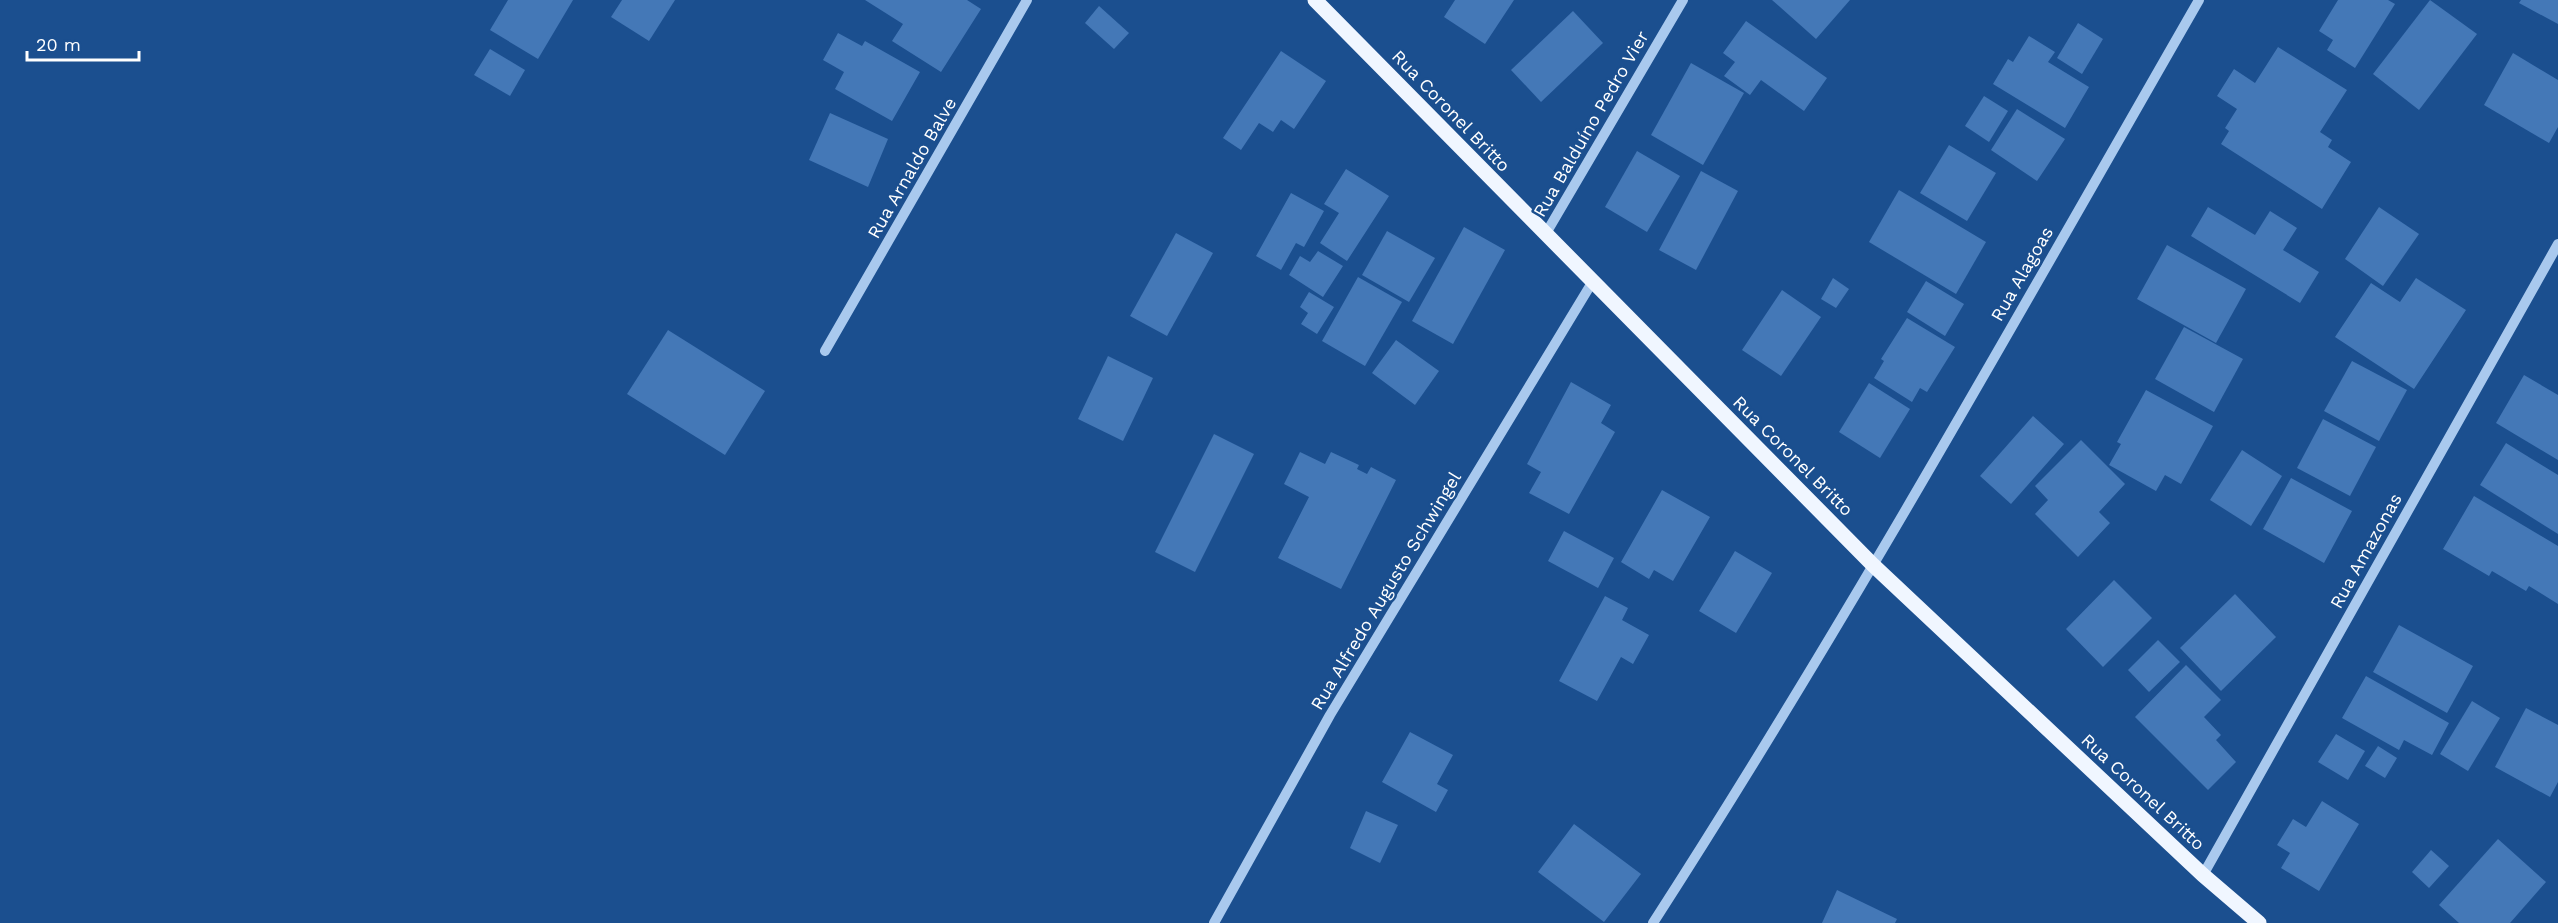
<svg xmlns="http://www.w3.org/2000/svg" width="2558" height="923" viewBox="0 0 2558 923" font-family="'Work Sans',sans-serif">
  <rect width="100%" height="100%" fill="#1b4f8f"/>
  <g fill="#4478b7">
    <polygon points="508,0 573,0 538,59 490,30"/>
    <polygon points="622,0 675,0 649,41 611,17"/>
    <polygon points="865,0 967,0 981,9 941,72 892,41 903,24"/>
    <polygon points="1455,0 1514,0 1485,44 1444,17"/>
    <polygon points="1772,0 1850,0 1816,39"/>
    <polygon points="2338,0 2388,0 2395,4 2355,68 2327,50 2333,40 2319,31"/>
    <polygon points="2430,0 2477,34 2419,110 2373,74"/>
    <polygon points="2521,0 2558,0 2558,24 2519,3"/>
    <polygon points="1099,6 1129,33 1114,49 1085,23"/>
    <polygon points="1573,11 1603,43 1541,102 1511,70"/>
    <polygon points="1746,21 1827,78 1804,111 1761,80 1750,95 1724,76 1735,62 1723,53"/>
    <polygon points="2078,23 2103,39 2082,74 2057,58"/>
    <polygon points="838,33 862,46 865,41 920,72 892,121 835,89 844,72 823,60"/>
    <polygon points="2029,36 2055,52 2048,62 2089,87 2065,128 1993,84 2008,59 2013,62"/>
    <polygon points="2278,47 2347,90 2320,132 2332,140 2328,147 2351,162 2322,209 2221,144 2229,131 2225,128 2237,109 2217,96 2234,69 2255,83"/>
    <polygon points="490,49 525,70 510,96 474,75"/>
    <polygon points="1281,51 1326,81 1294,129 1281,120 1273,132 1259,123 1241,150 1223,138"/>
    <polygon points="2513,53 2558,80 2558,127 2549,143 2484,105"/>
    <polygon points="1691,63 1744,93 1703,165 1651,135"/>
    <polygon points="1984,96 2008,111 1989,142 1965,126"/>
    <polygon points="2017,109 2065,139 2037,181 1991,150"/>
    <polygon points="830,113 888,139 868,187 809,160"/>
    <polygon points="1949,145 1996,173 1967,221 1920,193"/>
    <polygon points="1637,151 1680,176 1647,232 1605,207"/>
    <polygon points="1346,169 1389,196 1347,261 1320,243 1339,213 1324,204"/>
    <polygon points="1701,171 1738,191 1696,270 1659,250"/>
    <polygon points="1899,190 1986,242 1956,294 1869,242"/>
    <polygon points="1291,193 1324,211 1304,247 1296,243 1281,270 1256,256"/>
    <polygon points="2208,207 2255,235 2270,211 2297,228 2283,250 2319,272 2300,303 2191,236"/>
    <polygon points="2379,207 2419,234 2383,286 2345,259"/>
    <polygon points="1464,227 1505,250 1453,344 1412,321"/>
    <polygon points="1387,231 1435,258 1409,302 1362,275"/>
    <polygon points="1176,233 1213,253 1167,336 1130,316"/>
    <polygon points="2167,245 2246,289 2216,343 2137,299"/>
    <polygon points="1318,251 1343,266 1323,297 1289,275 1300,256 1310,262"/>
    <polygon points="1358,277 1402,302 1365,366 1322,341"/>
    <polygon points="1833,278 1849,289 1836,308 1821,299"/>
    <polygon points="2416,278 2466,310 2414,389 2335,337 2371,283 2400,302"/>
    <polygon points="1926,281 1964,304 1945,336 1907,312"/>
    <polygon points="1782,290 1821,317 1781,376 1742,350"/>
    <polygon points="1309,292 1334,307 1317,334 1301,324 1308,313 1300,307"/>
    <polygon points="1907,318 1955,347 1927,392 1920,388 1912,402 1874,378 1884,361 1881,359"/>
    <polygon points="2184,327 2243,359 2214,412 2155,379"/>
    <polygon points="668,330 765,391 725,455 627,394"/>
    <polygon points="1396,340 1439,371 1415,405 1372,373"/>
    <polygon points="1108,356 1153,378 1123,441 1078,419"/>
    <polygon points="2352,361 2407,390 2379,441 2324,411"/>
    <polygon points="2524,375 2558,395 2558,460 2496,423"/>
    <polygon points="1571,382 1611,405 1601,423 1615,432 1569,514 1529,493 1541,472 1527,464"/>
    <polygon points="1869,383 1910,409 1880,458 1839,432"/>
    <polygon points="2146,390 2213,426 2181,484 2165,475 2156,491 2109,465 2121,444 2117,442"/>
    <polygon points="2033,416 2064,444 2011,504 1980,476"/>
    <polygon points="2323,419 2376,447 2350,496 2297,468"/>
    <polygon points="1214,434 1254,454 1195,572 1155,552"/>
    <polygon points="2081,440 2125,484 2099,512 2110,523 2078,557 2035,514 2048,500 2035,486"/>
    <polygon points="2506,443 2558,475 2558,534 2480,485"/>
    <polygon points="2242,450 2282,476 2251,526 2210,500"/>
    <polygon points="1300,452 1325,464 1331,452 1359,465 1357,469 1367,474 1371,467 1396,480 1341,589 1278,558 1309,497 1284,484"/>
    <polygon points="2291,478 2352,511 2324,563 2263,529"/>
    <polygon points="1662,490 1710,517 1673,581 1654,570 1649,579 1621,562"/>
    <polygon points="2474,496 2558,546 2558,604 2529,586 2526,591 2492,571 2489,576 2443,549"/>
    <polygon points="1564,531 1614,558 1598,588 1548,561"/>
    <polygon points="1735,551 1772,573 1736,633 1699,611"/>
    <polygon points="2114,580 2152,618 2103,667 2066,629"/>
    <polygon points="2235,594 2276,637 2221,691 2180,648"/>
    <polygon points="1605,596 1628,608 1622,620 1649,635 1633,664 1621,657 1597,701 1559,681"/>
    <polygon points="2399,625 2473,666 2447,713 2373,672"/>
    <polygon points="2158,640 2180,662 2149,692 2128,670"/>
    <polygon points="2186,665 2221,700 2204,717 2221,735 2216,740 2236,762 2208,790 2135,717"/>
    <polygon points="2366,676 2449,723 2432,755 2404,740 2399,750 2342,718"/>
    <polygon points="2472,701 2500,718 2468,771 2440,754"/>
    <polygon points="2526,708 2558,725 2558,782 2550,797 2495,767"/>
    <polygon points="1410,732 1453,755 1437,784 1448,790 1436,812 1382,782"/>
    <polygon points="2336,734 2365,751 2348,780 2318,762"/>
    <polygon points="2378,746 2397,758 2385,778 2365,766"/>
    <polygon points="2322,801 2359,824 2319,891 2281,868 2290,853 2277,845 2293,819 2306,827"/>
    <polygon points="1366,811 1398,825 1380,863 1350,848"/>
    <polygon points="1574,824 1641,874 1604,922 1538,872"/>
    <polygon points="2498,839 2546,882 2510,923 2459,923 2439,905"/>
    <polygon points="2431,850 2449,866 2429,888 2412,872"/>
    <polygon points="1837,890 1897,919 1895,923 1822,923"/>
  </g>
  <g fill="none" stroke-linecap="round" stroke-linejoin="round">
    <g stroke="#a9c9ee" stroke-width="10">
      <polyline points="1545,235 1683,0"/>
      <polyline points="825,351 1027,0"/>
      <polyline points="2203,875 2558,244"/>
      <polyline points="1214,923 1330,715 1593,281"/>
      <path d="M1653,923C1847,622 2021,310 2199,0"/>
    </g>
    <polyline stroke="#f0f6ff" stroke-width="15" points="1315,0 1873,565 2203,875 2259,923"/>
  </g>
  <g text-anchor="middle" stroke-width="5" stroke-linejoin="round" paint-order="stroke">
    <g font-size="18" fill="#fff" stroke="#1b4f8f">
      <text transform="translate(1451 111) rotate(46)" y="6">Rua Coronel Britto</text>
      <text transform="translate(1591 124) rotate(-60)" y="6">Rua Balduíno Pedro Vier</text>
      <text transform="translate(912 168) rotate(-60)" y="6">Rua Arnaldo Balve</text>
      <text transform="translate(2022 274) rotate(-60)" y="6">Rua Alagoas</text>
      <text transform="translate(1793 456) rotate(45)" y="6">Rua Coronel Britto</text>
      <text transform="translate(2366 551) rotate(-61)" y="6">Rua Amazonas</text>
      <text transform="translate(1386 591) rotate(-59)" y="6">Rua Alfredo Augusto Schwingel</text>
      <text transform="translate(2143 792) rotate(43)" y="6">Rua Coronel Britto</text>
    </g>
  </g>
  <path d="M27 51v9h112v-9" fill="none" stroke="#ffffff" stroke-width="3"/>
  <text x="36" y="51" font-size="18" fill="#ffffff" stroke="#1b4f8f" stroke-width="4.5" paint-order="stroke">20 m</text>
</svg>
